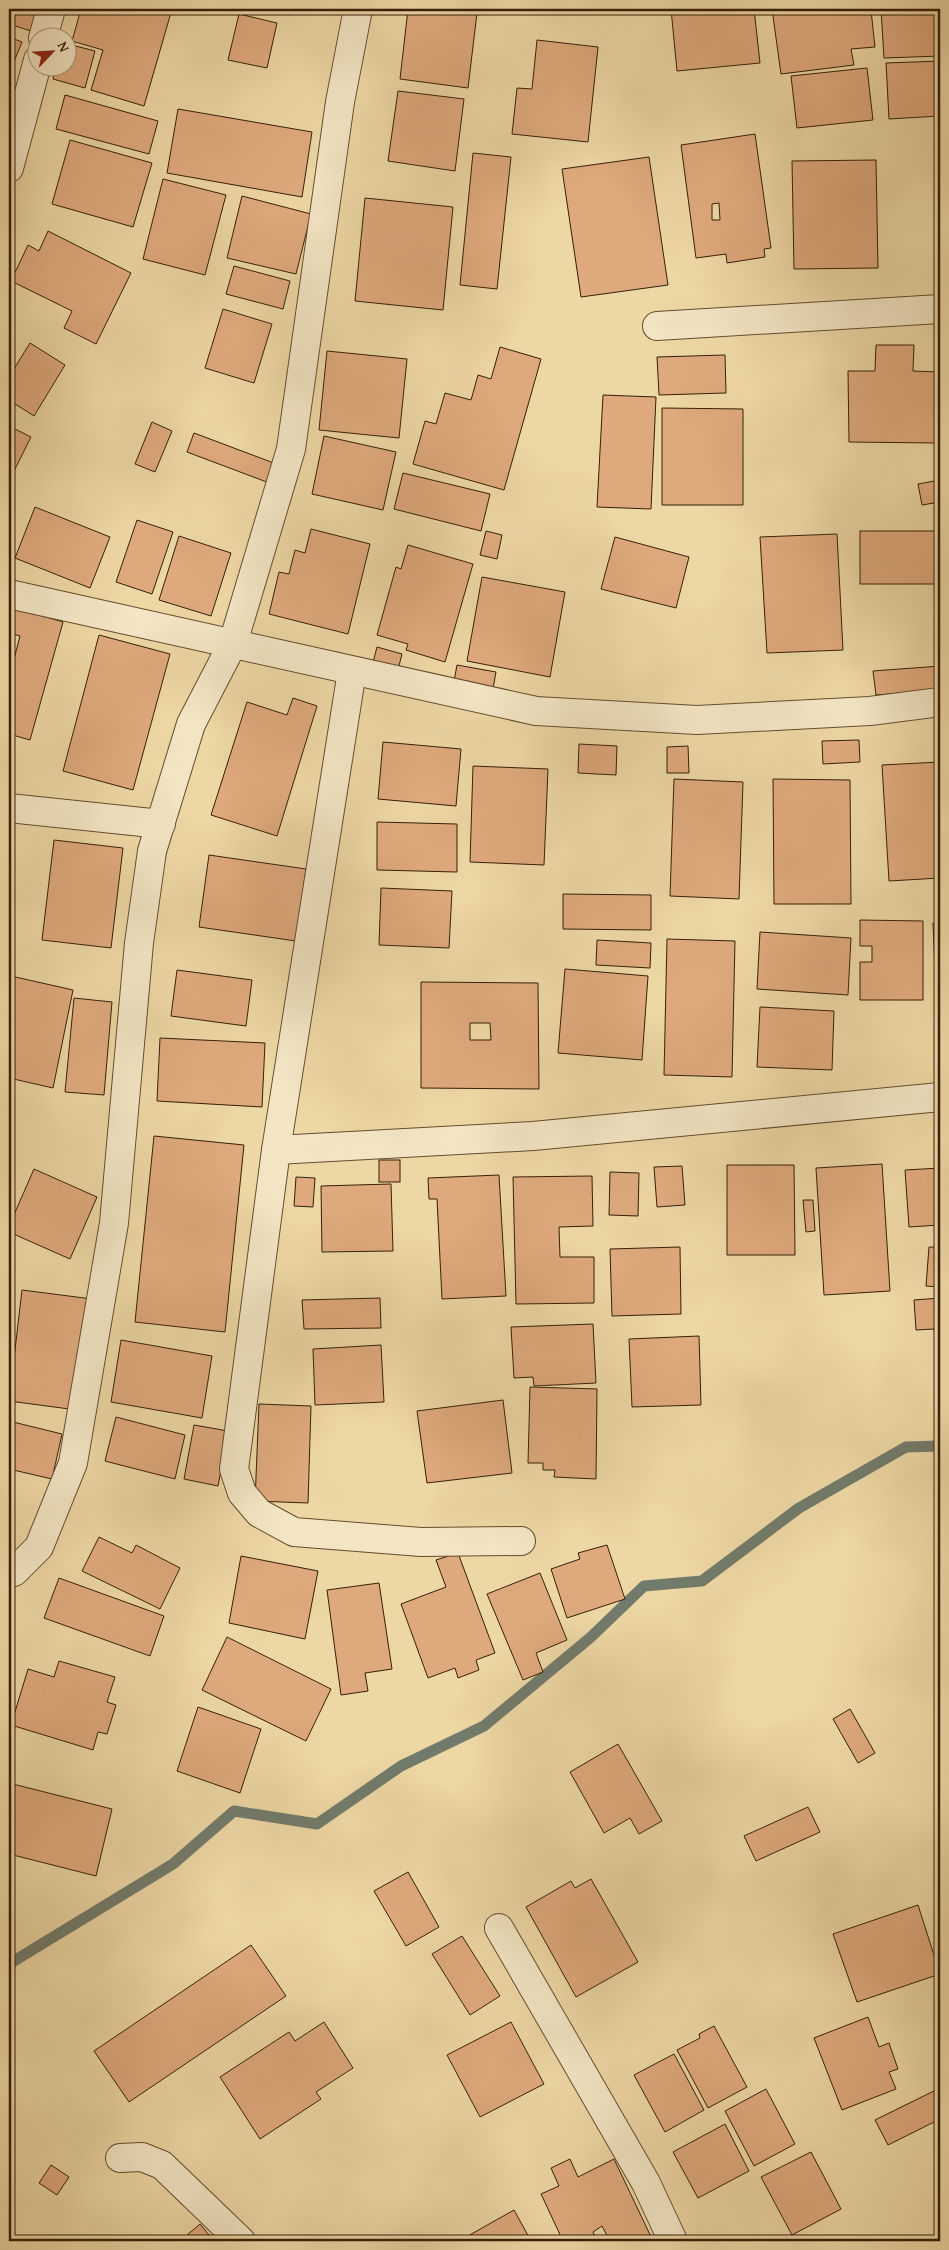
<svg xmlns="http://www.w3.org/2000/svg" width="949" height="2250" viewBox="0 0 949 2250" font-family="'Gentium Book Plus',serif">
  <rect width="100%" height="100%" fill="#edd7a5"/>
  <filter id="stains"><feTurbulence type="fractalNoise" baseFrequency=".004" numOctaves="4"/><feColorMatrix values="0 0 0 0 .2 0 0 0 0 .09 0 0 0 0 .02 0 0 0 .5 -.17"/></filter>
  <radialGradient id="worn" r=".72"><stop offset=".6" stop-color="#630" stop-opacity="0"/><stop offset="1" stop-color="#630" stop-opacity=".3"/></radialGradient>
  <g fill="none" stroke-linecap="round" stroke-linejoin="round">
    <polyline stroke="#727b6b" stroke-width="11" points="9,1964 173,1864 234,1811 317,1824 401,1766 484,1726 591,1637 644,1586 702,1581 799,1508 906,1447 940,1446"/>
  </g>
  <g fill="#dea97d" stroke="#361f07" fill-rule="evenodd">
    <polygon points="9,9 38,9 31,31 9,24"/>
    <polygon points="81,9 172,9 144,106 91,90 103,50 72,41"/>
    <polygon points="258,9 290,9 289,15"/>
    <polygon points="408,9 447,9 477,13 468,88 400,79"/>
    <polygon points="671,9 754,9 760,63 677,71"/>
    <polygon points="772,9 846,9 846,12 871,10 875,47 851,49 854,65 781,74"/>
    <polygon points="881,9 940,9 940,56 884,58"/>
    <polygon points="239,14 277,23 267,68 228,60"/>
    <polygon points="9,37 22,42 9,74"/>
    <polygon points="537,40 598,47 588,142 512,134 517,88 532,89"/>
    <polygon points="68,44 95,51 85,88 53,79 56,68 68,68"/>
    <polygon points="940,61 940,116 889,119 886,63"/>
    <polygon points="867,68 873,120 797,128 791,76"/>
    <polygon points="398,91 464,99 455,171 388,161"/>
    <polygon points="65,95 158,121 149,154 56,129"/>
    <polygon points="178,109 312,132 302,197 167,173"/>
    <path d="M755,134L771,248L764,249L765,257L727,263L726,254L696,258L681,145ZM719,203L720,220H712V204Z"/>
    <polygon points="70,140 152,163 133,227 52,204"/>
    <polygon points="473,153 511,157 497,289 460,285"/>
    <polygon points="649,157 668,285 581,297 562,169"/>
    <polygon points="876,160 878,268 794,269 792,161"/>
    <polygon points="163,179 226,195 205,275 143,259"/>
    <polygon points="242,196 311,214 296,274 227,258"/>
    <polygon points="365,198 453,207 443,310 355,301"/>
    <polygon points="48,231 131,273 96,344 64,328 72,311 11,281 28,245 39,251"/>
    <polygon points="234,266 290,281 283,309 226,294"/>
    <polygon points="223,309 272,324 254,383 205,368"/>
    <polygon points="30,343 65,365 34,416 9,400 9,377"/>
    <polygon points="876,345 914,345 913,371 938,372 937,443 849,442 848,371 875,371"/>
    <polygon points="500,347 541,359 504,490 413,464 425,421 436,424 445,393 471,400 478,375 491,379"/>
    <polygon points="327,351 407,359 399,438 319,430"/>
    <polygon points="725,355 726,393 659,395 657,357"/>
    <polygon points="603,395 656,397 651,509 597,507"/>
    <polygon points="662,408 743,409 743,505 662,505"/>
    <polygon points="152,422 172,431 155,472 135,464"/>
    <polygon points="9,426 31,437 9,481"/>
    <polygon points="194,433 279,465 272,484 187,452"/>
    <polygon points="324,436 396,452 383,510 312,494"/>
    <polygon points="403,473 490,494 481,531 394,509"/>
    <polygon points="940,480 940,502 922,505 918,484"/>
    <polygon points="35,507 110,537 90,588 15,558"/>
    <polygon points="137,520 173,532 152,594 116,582"/>
    <polygon points="311,529 370,544 348,634 269,614 279,572 289,574 295,550 305,553"/>
    <polygon points="486,531 502,535 497,559 480,555"/>
    <rect x="860" y="531" width="77" height="53"/>
    <polygon points="837,534 843,650 767,653 760,537"/>
    <polygon points="179,536 231,553 211,616 159,600"/>
    <polygon points="615,537 689,557 676,608 601,589"/>
    <polygon points="408,545 473,564 445,662 406,650 408,644 377,635 396,567 401,569"/>
    <polygon points="482,577 565,592 550,677 467,661"/>
    <polygon points="9,606 63,622 30,740 9,734 9,657 14,659 20,636 9,633"/>
    <polygon points="99,635 170,654 133,790 63,771"/>
    <polygon points="377,647 402,654 396,678 371,670"/>
    <polygon points="457,665 496,672 492,694 453,687"/>
    <polygon points="940,666 940,690 876,695 873,671"/>
    <polygon points="293,698 317,706 277,836 211,815 247,702 287,715"/>
    <polygon points="859,740 860,762 823,764 822,741"/>
    <polygon points="383,742 461,749 456,806 378,799"/>
    <polygon points="579,744 617,746 616,775 578,773"/>
    <polygon points="688,746 689,773 667,773 667,747"/>
    <polygon points="940,762 940,878 889,881 882,765"/>
    <polygon points="473,766 548,769 544,865 470,862"/>
    <polygon points="674,779 743,782 739,899 670,896"/>
    <polygon points="773,779 850,780 851,904 774,904"/>
    <polygon points="377,822 457,824 457,872 377,870"/>
    <polygon points="54,840 123,848 111,948 42,940"/>
    <polygon points="209,855 306,869 296,941 199,927"/>
    <polygon points="381,888 452,891 449,948 379,945"/>
    <polygon points="563,894 651,895 651,930 563,929"/>
    <polygon points="860,920 923,921 923,1000 860,1000 860,962 872,962 872,946 860,946"/>
    <polygon points="933,923 940,923 940,1061 939,1061"/>
    <polygon points="760,932 851,938 848,995 757,989"/>
    <polygon points="667,939 735,941 732,1077 664,1075"/>
    <polygon points="597,940 651,943 650,968 596,965"/>
    <polygon points="565,969 648,976 642,1060 558,1053"/>
    <polygon points="177,970 252,980 246,1026 171,1016"/>
    <polygon points="11,976 73,990 53,1088 9,1078 9,986"/>
    <path d="M421,982L538,983L539,1089L421,1088ZM470,1023H490L491,1040H470Z"/>
    <polygon points="74,998 112,1002 104,1095 65,1092"/>
    <polygon points="760,1007 834,1011 832,1070 757,1067"/>
    <polygon points="160,1038 265,1043 262,1107 157,1101"/>
    <polygon points="154,1136 244,1145 225,1332 135,1322"/>
    <rect x="379" y="1160" width="21" height="22"/>
    <polygon points="882,1164 890,1291 824,1295 816,1168"/>
    <polygon points="727,1165 794,1165 795,1255 727,1255"/>
    <polygon points="682,1166 685,1205 657,1207 654,1167"/>
    <polygon points="940,1168 940,1225 909,1227 905,1170"/>
    <polygon points="34,1169 97,1197 70,1259 9,1232 9,1226"/>
    <polygon points="610,1172 639,1173 638,1216 609,1215"/>
    <polygon points="499,1175 506,1296 442,1299 437,1199 429,1199 428,1178"/>
    <polygon points="592,1176 593,1226 559,1227 560,1257 594,1257 594,1303 516,1304 513,1177"/>
    <polygon points="296,1177 315,1178 313,1207 294,1206"/>
    <polygon points="391,1184 393,1251 322,1252 321,1186"/>
    <polygon points="803,1200 813,1200 815,1231 806,1232"/>
    <polygon points="680,1247 681,1314 612,1316 610,1249"/>
    <polygon points="929,1247 940,1247 940,1287 926,1286"/>
    <polygon points="22,1290 92,1299 77,1410 9,1401"/>
    <polygon points="380,1298 381,1328 304,1329 302,1300"/>
    <polygon points="940,1298 940,1338 935,1339 934,1329 916,1330 914,1300"/>
    <polygon points="593,1324 596,1383 534,1386 533,1377 514,1378 511,1327"/>
    <polygon points="699,1336 701,1405 632,1407 629,1339"/>
    <polygon points="121,1340 212,1356 202,1418 111,1402"/>
    <polygon points="381,1345 384,1402 315,1405 313,1349"/>
    <polygon points="530,1387 597,1389 596,1479 554,1477 555,1470 543,1470 543,1463 528,1463"/>
    <polygon points="503,1400 512,1473 427,1483 417,1411"/>
    <polygon points="259,1404 311,1406 308,1503 255,1501"/>
    <polygon points="116,1417 185,1435 175,1479 105,1461"/>
    <polygon points="9,1421 62,1434 52,1479 9,1469"/>
    <polygon points="194,1425 228,1431 218,1486 184,1479"/>
    <polygon points="99,1537 132,1553 136,1545 180,1568 160,1609 82,1571"/>
    <polygon points="607,1545 625,1599 567,1618 551,1569 580,1559 578,1553"/>
    <polygon points="458,1553 495,1653 476,1660 479,1670 458,1678 455,1668 428,1678 401,1604 446,1587 436,1560"/>
    <polygon points="241,1556 318,1571 305,1639 229,1623"/>
    <polygon points="540,1573 567,1640 536,1653 543,1672 523,1680 487,1594"/>
    <polygon points="59,1578 164,1616 150,1656 44,1618"/>
    <polygon points="379,1583 392,1669 365,1673 368,1691 341,1695 327,1590"/>
    <polygon points="227,1637 331,1689 306,1741 202,1690"/>
    <polygon points="59,1661 115,1677 107,1702 116,1705 107,1734 98,1732 93,1750 11,1725 28,1669 54,1677"/>
    <polygon points="198,1707 261,1729 240,1793 177,1771"/>
    <polygon points="850,1709 875,1753 858,1763 833,1719"/>
    <polygon points="618,1744 662,1821 639,1834 630,1818 604,1833 570,1772"/>
    <polygon points="9,1783 112,1809 96,1876 9,1854"/>
    <polygon points="808,1807 820,1832 756,1861 744,1836"/>
    <polygon points="408,1872 439,1927 406,1946 374,1891"/>
    <polygon points="591,1879 638,1962 576,1997 526,1907 571,1881 575,1888"/>
    <polygon points="918,1905 940,1974 857,2002 833,1934"/>
    <polygon points="462,1936 500,1996 470,2015 432,1954"/>
    <polygon points="251,1945 286,1996 129,2102 94,2051"/>
    <polygon points="868,2017 879,2047 889,2043 898,2069 889,2072 896,2089 842,2110 814,2038"/>
    <polygon points="324,2022 353,2068 316,2092 321,2099 260,2139 220,2077 289,2032 295,2041"/>
    <polygon points="511,2022 544,2084 480,2117 447,2055"/>
    <polygon points="714,2026 747,2087 708,2108 677,2050 700,2038 699,2034"/>
    <polygon points="674,2054 704,2110 665,2132 634,2075"/>
    <polygon points="940,2088 940,2119 888,2145 875,2120"/>
    <polygon points="766,2089 795,2144 754,2166 725,2111"/>
    <polygon points="725,2124 749,2171 698,2198 673,2152"/>
    <polygon points="811,2152 841,2209 792,2235 761,2177"/>
    <polygon points="570,2159 578,2177 614,2159 653,2241 610,2241 602,2226 593,2232 598,2241 563,2241 541,2194 559,2186 551,2168"/>
    <polygon points="51,2165 69,2177 57,2195 39,2183"/>
    <polygon points="514,2210 531,2241 459,2241"/>
    <polygon points="200,2224 214,2241 180,2241"/>
  </g>
  <g fill="none" stroke-linecap="round" stroke-linejoin="round">
    <defs>
      <g id="street">
        <polyline points="43,38 51,9"/>
        <polyline points="9,168 38,60"/>
        <polyline points="657,326 940,309"/>
        <polyline points="9,594 536,711 697,720 870,711 940,702"/>
        <polyline points="352,671 276,1150 234,1469 242,1493 259,1513 294,1532 421,1542 521,1541"/>
        <polyline points="9,808 161,824"/>
        <polyline points="276,1150 533,1136 940,1097"/>
        <polyline points="9,1573 14,1572 39,1547 73,1463 114,1223 139,943 152,851 191,724 233,643 291,449 340,102 358,9"/>
        <polyline points="499,1928 646,2183 673,2241"/>
        <polyline points="120,2158 142,2157 162,2165 241,2241"/>
      </g>
    </defs>
    <use href="#street" stroke="#644d2e" stroke-width="30"/>
    <use href="#street" stroke="#f3e5c4" stroke-width="28"/>
  </g>
  <rect width="949" height="2250" fill="none" stroke="#edd7a5" stroke-width="30"/>
  <rect x="10" y="10" width="929" height="2230" fill="none" stroke="#361f07" stroke-width="2.5"/>
  <rect x="15" y="15" width="919" height="2220" fill="none" stroke="#361f07"/>
  <g transform="translate(52 52) rotate(65)"><circle r="24" fill="#f3e5c4" stroke="#a79678"/>
  <path d="M0-4L9 19L0 12L-9 19Z" fill="#8f2418"/>
  <text y="-8" font-size="14" font-weight="bold" text-anchor="middle" fill="#361f07">N</text>
  </g>
  <rect width="100%" height="100%" filter="url(#stains)"/>
  <rect width="100%" height="100%" fill="url(#worn)"/>
</svg>
